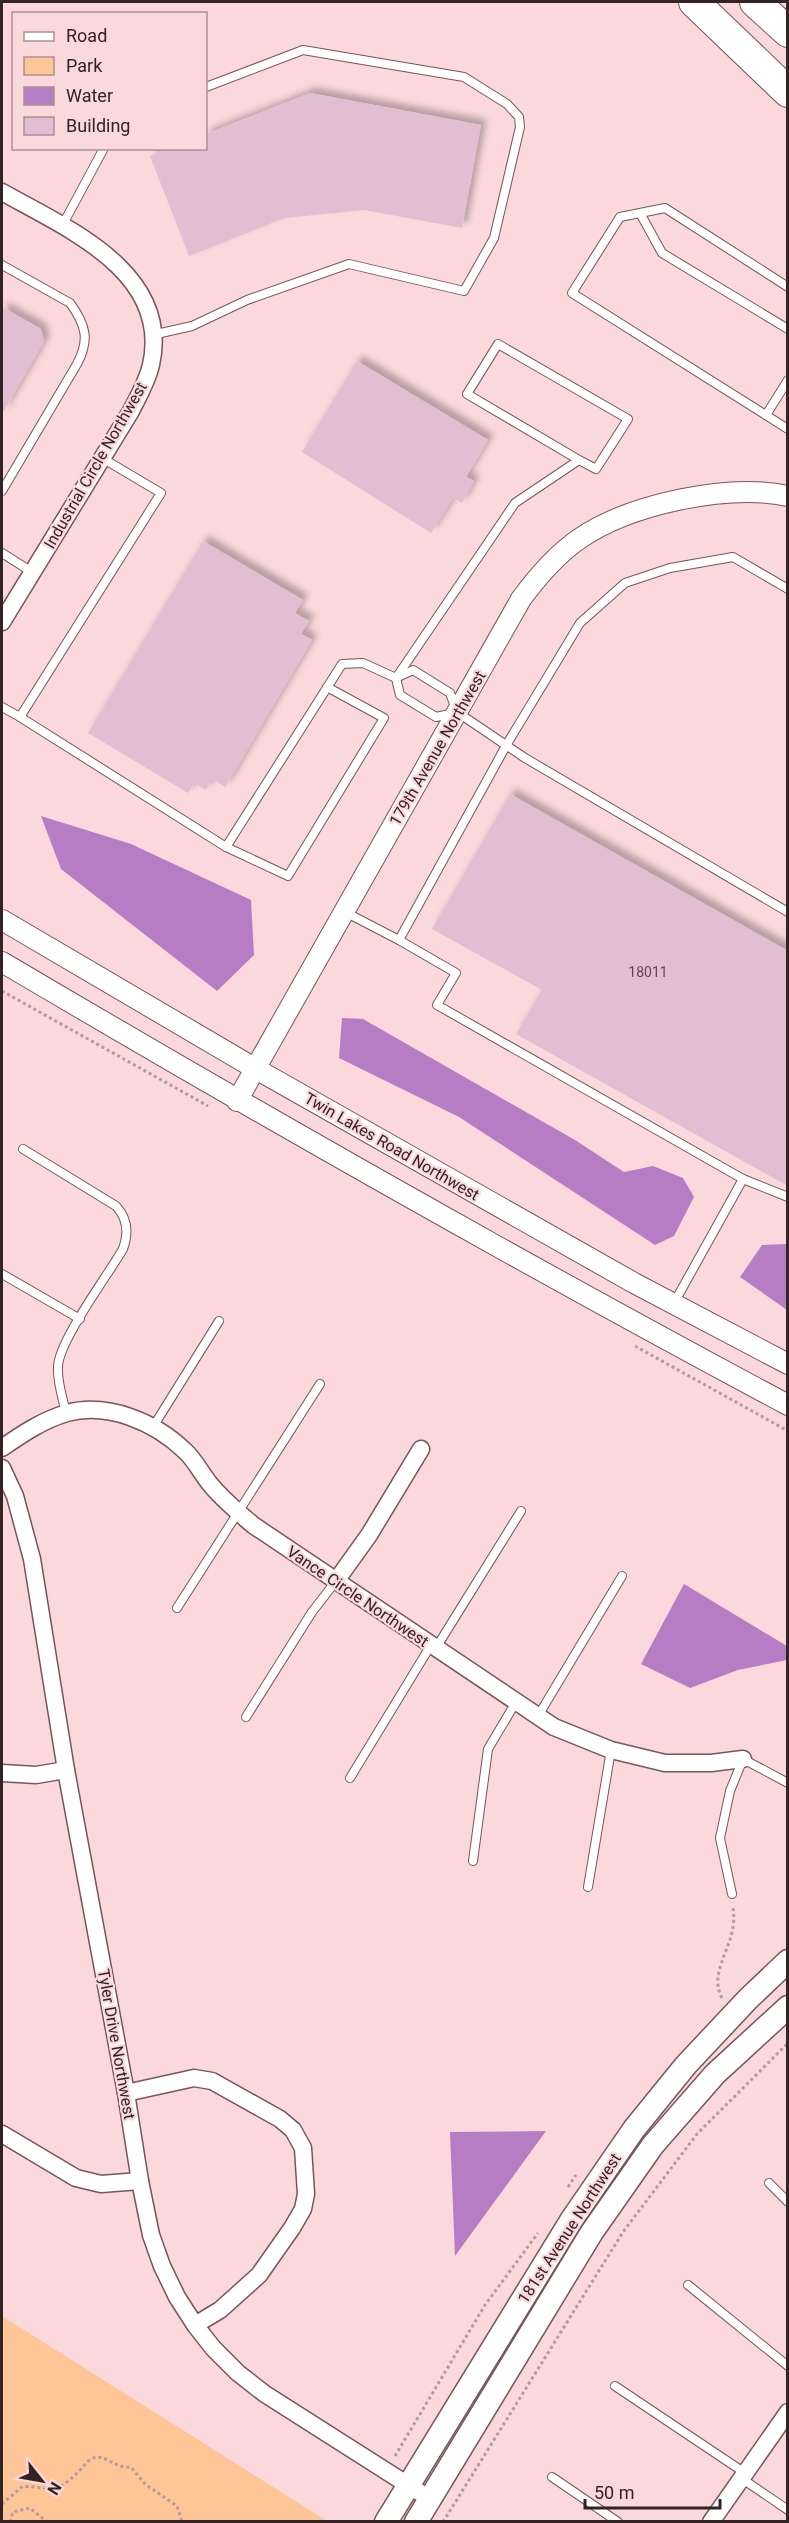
<svg xmlns="http://www.w3.org/2000/svg" width="789" height="2523" viewBox="0 0 789 2523" font-family="Roboto,sans-serif">
  <defs>
    <filter id="shadow"><feDropShadow dx="5.5" dy="-5.5" stdDeviation="3" flood-color="#0004"/></filter>
  </defs>
  <rect width="100%" height="100%" fill="#fad8dc"/>
  <polygon fill="#fec696" points="2,2316 327,2521 2,2521"/>
  <g fill="#b67dc5">
    <polygon points="41,816 131,844 251,900 254,955 217,991 61,869"/>
    <polygon points="342,1018 363,1019 575,1140 624,1172 653,1166 683,1178 694,1197 674,1236 655,1245 459,1117 339,1058"/>
    <polygon points="787,1244 788,1244 787,1310 740,1277 762,1245"/>
    <polygon points="684,1584 787,1646 787,1660 738,1670 690,1688 641,1664"/>
    <polygon points="546,2131 455,2256 450,2132"/>
  </g>
  <g fill="#e1bed1" filter="url(#shadow)">
    <polygon points="310,93 481,125 462,228 364,210 284,218 189,256 150,156 168,148 206,148 206,134"/>
    <polygon points="2,307 41,329 44,341 2,414"/>
    <polygon points="357,361 488,440 466,477 474,481 462,503 453,498 431,533 302,452"/>
    <polygon points="203,541 303,600 295,613 309,621 301,634 312,640 225,787 212,779 206,790 194,783 188,793 88,733"/>
    <polygon points="510,794 788,951 788,1186 516,1034 542,990 432,929"/>
  </g>
  <g fill="none" stroke-linecap="round" stroke-linejoin="round">
    <defs>
      <g id="service">
        <polyline points="640,213 662,253 788,329"/>
        <polyline points="62,226 104,148"/>
        <path d="M2,265L70,303C86,325 90,340 77,364L2,491"/>
        <polyline points="788,287 665,208 620,217 572,293 788,429"/>
        <polyline points="152,335 192,326 247,300 349,264 464,291 494,238 520,127 519,117 507,104 464,77 303,50 206,87"/>
        <polyline points="766,415 788,380"/>
        <polyline points="2,553 32,572"/>
        <polyline points="788,589 733,557 670,568 625,583 580,623 507,744 399,940 456,973 437,1005 743,1179 788,1197"/>
        <polyline points="327,687 384,718 288,876 226,847 342,664 363,663 396,678 413,670 450,693 457,712 525,758 788,912"/>
        <polyline points="2,707 20,717 161,493 102,458"/>
        <polyline points="454,713 436,717 400,695 396,678 515,503 579,460 596,469 628,419 498,344 467,394 579,460"/>
        <polyline points="20,717 226,847"/>
        <polyline points="343,911 399,940"/>
        <path d="M23,1149L116,1206C128,1219 129,1233 123,1249C108,1275 58,1342 58,1367C57,1382 63,1399 66,1413"/>
        <polyline points="2,1274 80,1319"/>
        <polyline points="674,1303 743,1179"/>
        <polyline points="153,1427 219,1321"/>
        <polyline points="177,1608 320,1384"/>
        <polyline points="436,1648 521,1511"/>
        <polyline points="538,1716 622,1576"/>
        <polyline points="246,1717 312,1612 336,1581"/>
        <polyline points="350,1778 431,1645"/>
        <polyline points="473,1861 488,1749 516,1702"/>
        <polyline points="588,1887 611,1750"/>
        <polyline points="732,1894 720,1838 730,1791 743,1759 788,1783"/>
        <polyline points="769,2183 788,2202"/>
        <polyline points="688,2285 788,2366"/>
        <polyline points="615,2386 745,2473"/>
        <polyline points="552,2477 618,2522"/>
        <polyline points="741,2478 788,2510"/>
      </g>
      <g id="minor">
        <path d="M2,192C66,228 172,272 151,365C147,382 138,397 131,411L2,622"/>
        <path d="M2,1448C22,1434 43,1420 67,1413C108,1402 155,1422 185,1451C195,1460 201,1473 210,1484C222,1499 238,1512 253,1525L554,1727L611,1750L665,1763H711L743,1759"/>
        <polyline points="2,1468 15,1496 32,1559 66,1770 126,2093 140,2181 151,2235 162,2266 177,2297 195,2325 213,2348 238,2373 265,2394 430,2499"/>
        <polyline points="336,1581 369,1535 421,1449"/>
        <polyline points="2,1773 36,1775 66,1770"/>
        <polyline points="126,2093 194,2078 212,2081 280,2119 293,2130 303,2148 306,2194 303,2209 292,2228 259,2275 220,2310 195,2325"/>
        <polyline points="2,2134 76,2178 101,2184 140,2181"/>
        <polyline points="711,2522 788,2412"/>
      </g>
      <g id="tertiary">
        <polyline points="2,920 256,1069 634,1283 788,1364"/>
        <path d="M2,962C261,1115 522,1263 788,1405"/>
        <path d="M237,1101L521,599C538,576 556,555 579,539C630,504 728,483 788,496"/>
      </g>
      <g id="secondary">
        <polyline points="386,2522 572,2219 634,2129 686,2065 748,1999 788,1961"/>
        <polyline points="416,2522 592,2232 653,2145 715,2074 788,2007"/>
      </g>
      <g id="motorway">
        <polyline points="694,2 788,92"/>
        <polyline points="755,2 788,32"/>
      </g>
    </defs>
    <use href="#service" stroke="#785559" stroke-width="10"/>
    <use href="#minor" stroke="#785559" stroke-width="19"/>
    <use href="#tertiary" stroke="#785559" stroke-width="22"/>
    <use href="#secondary" stroke="#785559" stroke-width="25"/>
    <use href="#motorway" stroke="#785559" stroke-width="32"/>
    <g stroke="#b59a9d" stroke-width="3" stroke-dasharray="3 3" stroke-linecap="butt">
      <polyline points="2,991 208,1106"/>
      <polyline points="635,1346 788,1431"/>
      <path d="M722,1998C709,1974 730,1951 733,1927C734,1920 734,1914 733,1907"/>
      <polyline points="568,2187 576,2175"/>
      <polyline points="395,2456 485,2305 538,2233"/>
      <path d="M2,2504L23,2486C52,2488 56,2494 78,2472C82,2469 87,2461 91,2459C106,2452 113,2469 131,2467L145,2484L177,2506L182,2522"/>
      <polyline points="10,2522 13,2512 30,2508 47,2522"/>
      <polyline points="443,2522 623,2232 697,2134 788,2043"/>
    </g>
    <use href="#service" stroke="#fff" stroke-width="8"/>
    <use href="#minor" stroke="#fff" stroke-width="16"/>
    <use href="#tertiary" stroke="#fff" stroke-width="20"/>
    <use href="#secondary" stroke="#fff" stroke-width="22"/>
    <use href="#motorway" stroke="#fff" stroke-width="30"/>
  </g>
  <g text-anchor="middle" stroke-width="4.5" stroke-linejoin="round" paint-order="stroke">
    <g font-size="14" fill="#5e4a50">
      <text x="648" y="977">18011</text>
    </g>
    <g font-size="16" fill="#332325" stroke="#fad8dc">
      <text transform="translate(95 465) rotate(-60)" y="6">Industrial Circle Northwest</text>
      <text transform="translate(437 748) rotate(-60)" y="6">179th Avenue Northwest</text>
      <text transform="translate(392 1146) rotate(30)" y="6">Twin Lakes Road Northwest</text>
      <text transform="translate(358 1596) rotate(34)" y="6">Vance Circle Northwest</text>
      <text transform="translate(117 2044) rotate(80)" y="6">Tyler Drive Northwest</text>
      <text transform="translate(569 2228) rotate(-57)" y="6">181st Avenue Northwest</text>
    </g>
  </g>
  <rect width="789" height="2523" fill="none" stroke="#332325" stroke-width="6"/>
  <rect x="12" y="12" width="195" height="138" fill="#fad8dc" stroke="#aa9093" stroke-width="1.5"/>
  <rect x="24" y="32" width="30" height="9" fill="#ffffff" stroke="#aa9093" stroke-width="1.5"/>
  <text x="66" y="42" font-size="18" fill="#332325">Road</text>
  <rect x="24" y="57" width="30" height="18" fill="#fec696" stroke="#aa9093" stroke-width="1.5"/>
  <text x="66" y="72" font-size="18" fill="#332325">Park</text>
  <rect x="24" y="87" width="30" height="18" fill="#b67dc5" stroke="#aa9093" stroke-width="1.5"/>
  <text x="66" y="102" font-size="18" fill="#332325">Water</text>
  <rect x="24" y="117" width="30" height="18" fill="#e1bed1" stroke="#aa9093" stroke-width="1.5"/>
  <text x="66" y="132" font-size="18" fill="#332325">Building</text>
  <g transform="translate(42 2481) rotate(121)" stroke="#fad8dc" stroke-width="4.5" paint-order="stroke">
  <path d="M0-4.5L10 22L0 15L-10 22Z" fill="#332325"/>
  <text y="-9" font-size="16" font-weight="bold" text-anchor="middle" fill="#332325">N</text>
  </g>
  <path d="M585 2499v9h135v-9" fill="none" stroke="#332325" stroke-width="3"/>
  <text x="594" y="2499" font-size="18" fill="#332325" stroke="#fad8dc" stroke-width="4.5" paint-order="stroke">50 m</text>
</svg>
